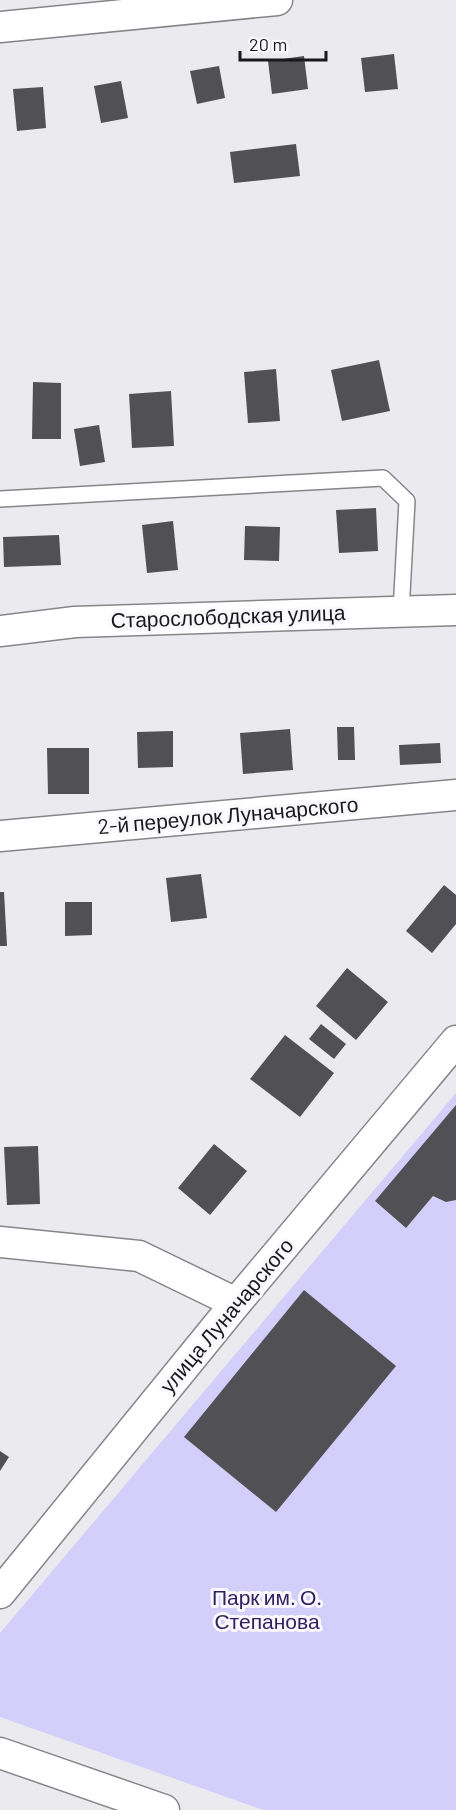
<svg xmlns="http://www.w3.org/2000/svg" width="456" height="1810" viewBox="0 0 456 1810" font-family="Barlow,sans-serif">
  <rect width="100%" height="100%" fill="#ebebef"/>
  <polygon fill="#d4cefa" points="456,1093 456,1810 263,1810 0,1717 0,1633"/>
  <g fill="#515054">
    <polygon points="394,54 398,89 365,92 361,58"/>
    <polygon points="304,56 308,89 272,94 268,61"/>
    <polygon points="219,66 225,98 197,104 190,71"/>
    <polygon points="121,81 128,118 101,123 94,86"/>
    <polygon points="43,87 46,128 17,131 13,89"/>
    <polygon points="296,144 300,176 234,183 230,152"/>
    <polygon points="379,360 390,411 342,421 331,370"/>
    <polygon points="276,369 280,421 248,423 244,372"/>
    <polygon points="33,382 61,383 61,439 32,439"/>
    <polygon points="171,391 174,446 132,448 129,394"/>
    <polygon points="99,425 105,462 80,466 74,429"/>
    <polygon points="376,508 378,551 339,553 336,510"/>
    <polygon points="173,521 178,570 147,573 142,525"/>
    <polygon points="245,526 280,527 279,561 244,560"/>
    <polygon points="59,535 61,565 4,567 3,537"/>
    <polygon points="337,727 354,727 355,760 338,760"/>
    <polygon points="290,729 293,770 243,774 240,733"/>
    <polygon points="173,731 173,767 138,768 137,732"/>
    <polygon points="440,743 441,763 400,765 399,745"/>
    <polygon points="47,748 89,748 89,794 48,794"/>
    <polygon points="201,874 207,918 171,922 166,878"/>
    <polygon points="444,885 456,895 456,924 432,953 406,931"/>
    <polygon points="0,892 4,892 7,946 0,946"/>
    <polygon points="65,902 92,902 92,935 65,936"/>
    <polygon points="347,968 388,1002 356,1040 316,1006"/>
    <polygon points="321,1024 346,1044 334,1059 309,1039"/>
    <polygon points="285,1035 334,1073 300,1117 250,1079"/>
    <polygon points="456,1105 456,1200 446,1202 433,1196 406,1228 375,1201"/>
    <polygon points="214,1144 247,1171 210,1215 178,1188"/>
    <polygon points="38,1146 40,1204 7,1205 4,1147"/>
    <polygon points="304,1290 396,1366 276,1512 184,1437"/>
    <polygon points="0,1451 9,1457 0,1471"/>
  </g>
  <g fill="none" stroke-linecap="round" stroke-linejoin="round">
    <defs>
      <polyline id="service" points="0,499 383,478 407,501 401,612"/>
      <g id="minor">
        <polyline points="0,27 277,0"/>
        <polyline points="0,631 75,622 456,610"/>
        <polyline points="0,836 456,795"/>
        <polyline points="0,1242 139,1256 236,1303"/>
        <polyline points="0,1593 236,1303 456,1041"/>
        <polyline points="0,1753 164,1810"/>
      </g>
    </defs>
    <use href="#service" stroke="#86868a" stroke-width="18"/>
    <use href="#minor" stroke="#86868a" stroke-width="33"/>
    <use href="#service" stroke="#fff" stroke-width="15"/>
    <use href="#minor" stroke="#fff" stroke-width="30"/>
  </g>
  <g text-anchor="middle" stroke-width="6" stroke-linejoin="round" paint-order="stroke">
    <g font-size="21" fill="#19191b" stroke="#f9f8fc">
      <text transform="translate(228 617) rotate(-2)" y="7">Старослободская улица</text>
      <text transform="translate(228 816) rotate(-5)" y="7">2-й переулок Луначарского</text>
      <text transform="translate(227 1316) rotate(-50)" y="7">улица Луначарского</text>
    </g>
    <g font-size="21" fill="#322060" stroke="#f9f8fc">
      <text x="267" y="1605">Парк им. О.<tspan x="267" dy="24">Степанова</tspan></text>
    </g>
  </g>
  <path d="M240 51v9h86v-9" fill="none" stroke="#19191b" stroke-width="3"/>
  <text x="249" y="51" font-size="18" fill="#19191b" stroke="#f9f8fc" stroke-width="4.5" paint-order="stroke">20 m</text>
</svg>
